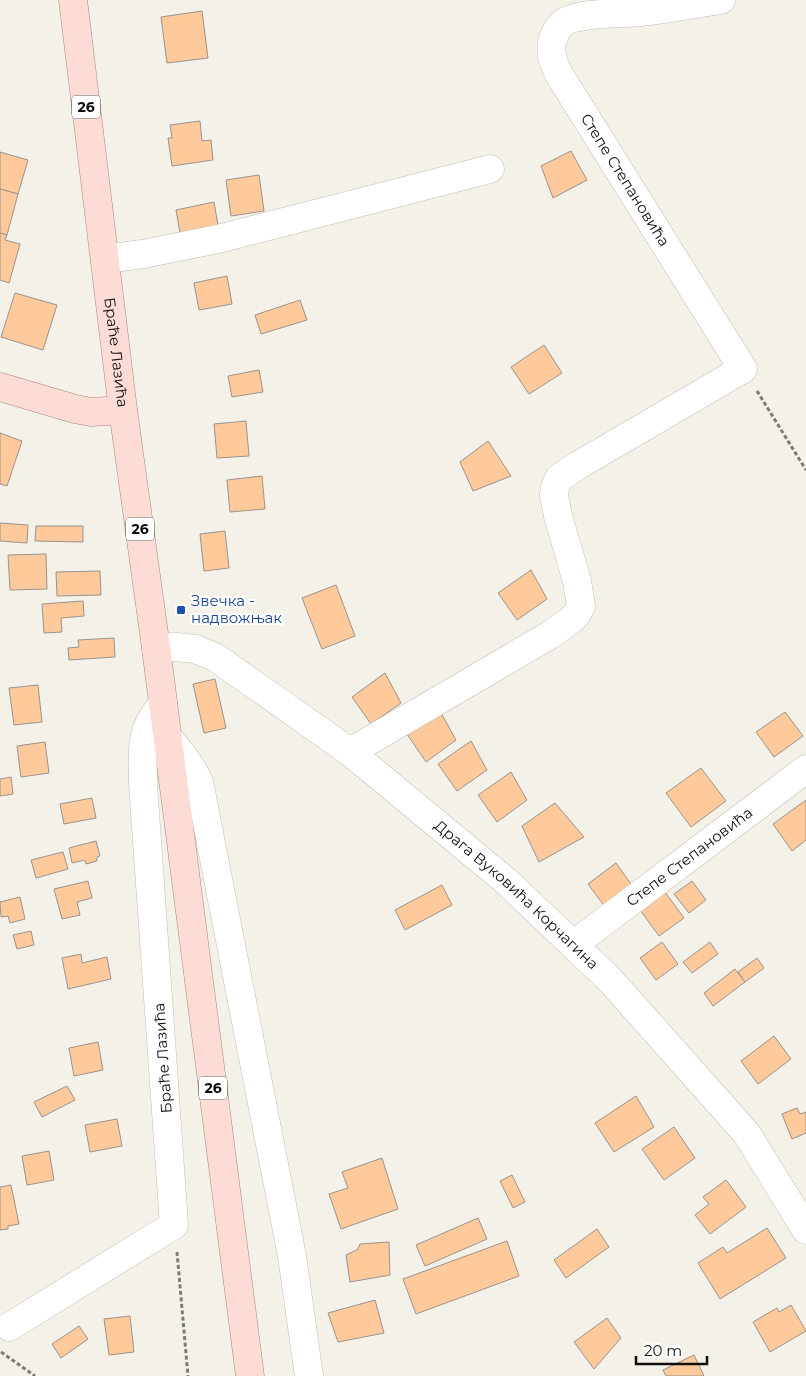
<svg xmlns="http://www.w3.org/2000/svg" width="806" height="1376" viewBox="0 0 806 1376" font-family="Montserrat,sans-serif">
  <rect width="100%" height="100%" fill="#f4f1e8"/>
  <g fill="#fec99b" stroke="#9b938d">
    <polygon points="202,11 208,58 167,63 161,17"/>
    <polygon points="200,121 202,141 211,140 213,160 172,166 168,138 172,138 170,125"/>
    <polygon points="571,151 587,180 553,198 541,166"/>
    <polygon points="0,152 28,160 18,194 0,189"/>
    <polygon points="259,175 264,211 231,216 226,180"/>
    <polygon points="0,189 18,194 7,235 0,233"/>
    <polygon points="214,202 220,237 182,244 176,210"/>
    <polygon points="0,233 7,235 5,240 20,244 9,283 0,280"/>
    <polygon points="227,276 232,304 199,310 194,283"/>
    <polygon points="15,293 57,305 43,350 1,337"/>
    <polygon points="300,300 307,320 261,334 255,315"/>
    <polygon points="544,345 562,373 529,394 511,367"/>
    <polygon points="259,370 263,392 232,397 228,376"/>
    <polygon points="246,421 249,456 217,458 214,424"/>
    <polygon points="0,433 22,441 7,486 0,484"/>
    <polygon points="488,441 511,476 473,491 460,462"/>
    <polygon points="262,476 265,509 230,512 227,480"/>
    <polygon points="0,523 28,525 27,543 0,541"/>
    <polygon points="36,526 83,526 83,542 35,541"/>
    <polygon points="225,531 229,568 204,571 200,534"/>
    <polygon points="46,554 47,589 10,590 8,555"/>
    <polygon points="531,570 547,599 517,620 498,593"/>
    <polygon points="100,571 101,595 57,596 56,572"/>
    <polygon points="336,585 355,636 322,649 302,598"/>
    <polygon points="83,601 84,616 61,618 62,632 44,633 42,604"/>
    <polygon points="114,638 115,657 69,660 68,648 79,647 78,640"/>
    <polygon points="385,673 401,703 371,724 352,697"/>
    <polygon points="215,679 226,728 204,733 193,684"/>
    <polygon points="38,685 42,722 14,725 9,688"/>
    <polygon points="440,711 456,740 426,762 407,734"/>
    <polygon points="785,712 803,736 774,757 756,732"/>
    <polygon points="471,741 487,770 457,791 438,764"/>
    <polygon points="45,742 49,773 21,777 17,746"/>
    <polygon points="701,768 726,801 691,827 666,793"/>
    <polygon points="511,772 527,800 497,822 478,795"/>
    <polygon points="11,777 13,794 0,796 0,779"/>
    <polygon points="92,798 96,818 64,824 60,804"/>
    <polygon points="806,800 806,840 792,851 773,824"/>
    <polygon points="555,803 584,837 539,862 522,826"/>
    <polygon points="96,841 100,856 97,857 97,861 86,864 85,860 72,863 69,848"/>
    <polygon points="63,852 68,869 36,878 31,860"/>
    <polygon points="616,863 636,891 608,911 588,884"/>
    <polygon points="88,881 92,898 77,902 80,915 62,919 54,889"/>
    <polygon points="692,881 706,900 689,913 674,894"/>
    <polygon points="442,885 452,905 405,930 395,910"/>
    <polygon points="665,892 684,918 659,936 640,910"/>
    <polygon points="20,897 25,919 10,923 8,916 1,917 0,902"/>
    <polygon points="31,931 34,945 17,949 13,935"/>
    <polygon points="662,942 678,964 656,980 640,958"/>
    <polygon points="710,942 718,954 692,973 683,962"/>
    <polygon points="81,954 82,963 107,957 111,979 68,989 62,958"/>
    <polygon points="757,958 764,968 745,982 738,972"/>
    <polygon points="735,969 745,982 713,1006 704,993"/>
    <polygon points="774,1036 791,1059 758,1084 741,1061"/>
    <polygon points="98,1042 103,1070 74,1076 69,1048"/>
    <polygon points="67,1086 75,1100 42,1117 34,1102"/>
    <polygon points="636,1096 654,1127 614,1152 595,1123"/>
    <polygon points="797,1108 800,1114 806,1112 806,1133 792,1139 782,1114"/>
    <polygon points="117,1119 122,1146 90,1152 85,1125"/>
    <polygon points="674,1127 695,1158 664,1180 642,1149"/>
    <polygon points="49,1151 54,1180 27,1185 22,1156"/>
    <polygon points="382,1158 398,1209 341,1229 329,1194 348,1188 342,1172"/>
    <polygon points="512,1175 525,1202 513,1208 500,1181"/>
    <polygon points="726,1180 746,1207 710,1234 695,1215 709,1204 703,1197"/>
    <polygon points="11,1185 19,1224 8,1226 8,1229 0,1230 0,1187"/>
    <polygon points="478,1218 487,1239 425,1266 416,1245"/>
    <polygon points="767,1228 786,1258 720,1299 698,1263 723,1247 727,1253"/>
    <polygon points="597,1229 609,1247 566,1278 554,1260"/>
    <polygon points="507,1241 519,1276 416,1314 403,1279"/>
    <polygon points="389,1242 390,1275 350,1282 346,1255 358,1249 360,1244"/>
    <polygon points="375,1300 384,1333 338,1342 328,1313"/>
    <polygon points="791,1305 806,1331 770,1352 753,1322 777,1308 779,1312"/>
    <polygon points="130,1316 134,1352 109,1355 104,1319"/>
    <polygon points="607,1318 621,1338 594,1369 574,1342"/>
    <polygon points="79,1326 88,1339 61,1358 52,1344"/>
    <polygon points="694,1355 704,1376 666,1376 663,1370"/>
  </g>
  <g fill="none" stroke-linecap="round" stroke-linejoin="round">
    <defs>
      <g id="minor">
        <polyline points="105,259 143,254 218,239 490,169"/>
        <path id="s1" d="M156,648L176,647L195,649L215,657L350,752L506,881L611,981L747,1134L806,1230"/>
        <path d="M168,738C181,752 191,765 199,782L292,1256L309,1376"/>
        <path d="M350,752L550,635L571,620L577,614L581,606L577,581L558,516L554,496L555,487L559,478L577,466L743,369L560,76C553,63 548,50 554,36C556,33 557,29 560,26C572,11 622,14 641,12C668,9 694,4 721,0"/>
        <path id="s2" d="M573,945L806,769"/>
        <path d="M9,1327L174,1225L143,784C143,766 141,746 147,729C150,719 157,711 163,703"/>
      </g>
      <g id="major">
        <path id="s3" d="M73,0L123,410L156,648L250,1376"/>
        <polyline points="0,387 75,409 91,412 123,410"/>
      </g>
    </defs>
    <use href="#minor" stroke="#c1beb5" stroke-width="29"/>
    <use href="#major" stroke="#a9857d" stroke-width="29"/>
    <g stroke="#7d7b75" stroke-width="3" stroke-dasharray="4 2.5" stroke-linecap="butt">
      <polyline points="757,391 806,470"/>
      <polyline points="177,1252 188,1376"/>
      <polyline points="1,1352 35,1376"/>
    </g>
    <use href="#minor" stroke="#fff" stroke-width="28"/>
    <use href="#major" stroke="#fddcd6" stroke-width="28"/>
  </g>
  <rect fill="#1a4fb4" stroke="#fff" stroke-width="2" x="176" y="605" width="10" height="10" rx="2.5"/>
  <g text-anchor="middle" stroke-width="4.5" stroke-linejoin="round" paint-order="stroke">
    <g fill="#fff" stroke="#585755" stroke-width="1">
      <rect x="72" y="95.5" width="28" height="23" rx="4"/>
      <rect x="126" y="517.5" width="28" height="23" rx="4"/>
      <rect x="199" y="1076.5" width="28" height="23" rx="4"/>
    </g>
    <g font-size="14" font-weight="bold" fill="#100f0c">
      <text x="86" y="112">26</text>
      <text x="140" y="534">26</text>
      <text x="213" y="1093">26</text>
    </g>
    <g font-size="15" fill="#100f0c" stroke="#fff">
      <text transform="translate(625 180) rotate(58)" y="5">Степе Степановића</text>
      <text dy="5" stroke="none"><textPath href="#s3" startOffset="355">Браће Лазића</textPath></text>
      <text dy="5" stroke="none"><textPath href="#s2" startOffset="146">Степе Степановића</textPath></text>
      <text dy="5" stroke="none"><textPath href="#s1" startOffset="445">Драга Вуковића Корчагина</textPath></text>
      <text transform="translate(163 1058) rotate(-94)" y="5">Браће Лазића</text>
    </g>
    <g font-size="15" fill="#164399" stroke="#fff" text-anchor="start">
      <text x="191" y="606">Звечка -<tspan x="191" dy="17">надвожњак</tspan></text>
    </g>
  </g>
  <path d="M636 1356v8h71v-8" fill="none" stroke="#100f0c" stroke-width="2.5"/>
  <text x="644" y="1356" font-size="15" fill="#100f0c" stroke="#ffffff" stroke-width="4" paint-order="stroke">20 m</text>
</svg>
